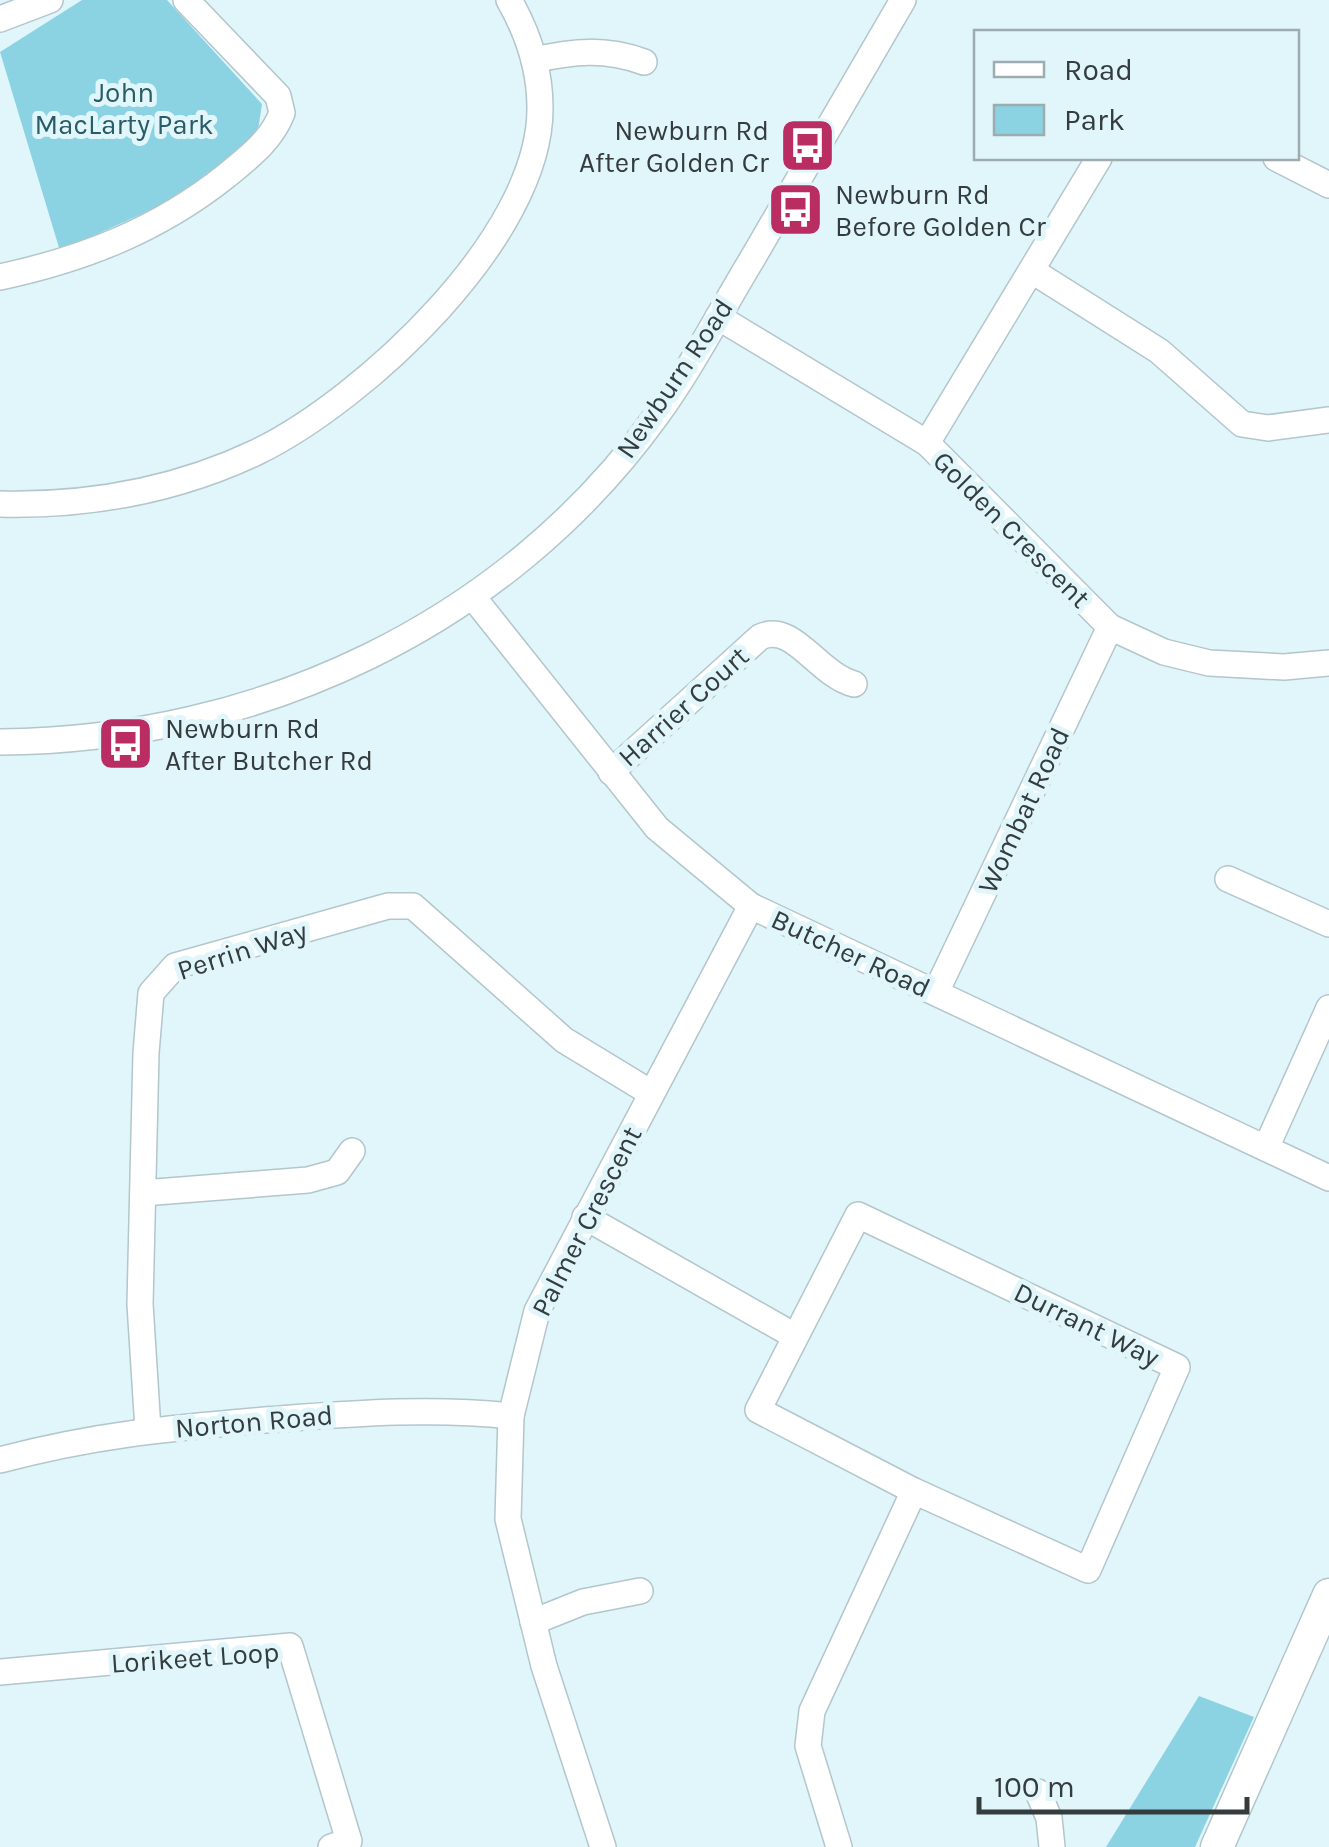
<svg xmlns="http://www.w3.org/2000/svg" width="1329" height="1847" viewBox="0 0 1329 1847" font-family="Karla,sans-serif">
  <rect width="100%" height="100%" fill="#e1f6fb"/>
  <g fill="#8bd3e3">
    <polygon points="82,0 167,0 262,104 257,137 177,198 60,251 0,52"/>
    <polygon points="1199,1696 1254,1717 1195,1847 1106,1847"/>
  </g>
  <g fill="none" stroke-linecap="round" stroke-linejoin="round">
    <defs>
      <g id="minor">
        <polyline points="0,19 50,0"/>
        <path d="M534,60C574,51 605,48 644,62"/>
        <polyline points="1276,158 1329,185"/>
        <polyline points="1034,272 1159,351 1242,424 1268,428 1329,420"/>
        <path d="M0,277C84,259 158,230 226,176C249,157 271,141 282,113L278,96L186,0"/>
        <polyline points="718,317 927,443 1110,627 1164,652 1209,663 1284,667 1329,663"/>
        <polyline points="927,443 1099,158"/>
        <path d="M0,504C88,506 177,490 257,452C364,400 541,236 540,108C540,69 528,33 509,0"/>
        <polyline points="473,597 657,828 751,906 1329,1178"/>
        <path d="M0,742C257,740 505,626 657,415C692,367 720,312 751,261C802,174 853,87 903,0"/>
        <path d="M611,772L760,637C793,621 817,674 854,684"/>
        <polyline points="1228,879 1329,924"/>
        <polyline points="936,992 1110,627"/>
        <polyline points="1266,1148 1329,1008"/>
        <polyline points="143,1193 308,1180 337,1172 352,1151"/>
        <polygon points="858,1215 1177,1367 1088,1570 914,1491 758,1410"/>
        <polyline points="585,1217 793,1335"/>
        <polyline points="148,1430 140,1304 146,1053 151,993 175,966 388,906 413,906 564,1040 651,1093"/>
        <path d="M0,1460C94,1435 169,1428 265,1420C348,1414 428,1407 511,1416"/>
        <polyline points="533,1622 583,1602 640,1591"/>
        <polyline points="0,1672 290,1646 349,1841 331,1847"/>
        <polyline points="1038,1792 1049,1818 1052,1847"/>
        <polyline points="603,1847 544,1666 508,1519 511,1416 537,1311 751,906"/>
        <polyline points="839,1847 808,1746 812,1711 914,1491"/>
      </g>
      <polyline id="major" points="1217,1847 1329,1595"/>
    </defs>
    <use href="#minor" stroke="#b2c6cb" stroke-width="28"/>
    <use href="#major" stroke="#b2c6cb" stroke-width="35"/>
    <use href="#minor" stroke="#fff" stroke-width="25"/>
    <use href="#major" stroke="#fff" stroke-width="32"/>
  </g>
  <defs>
    <symbol id="bus-square" viewBox="-11 -11 22 22"><rect x="-9" y="-9" width="18" height="18" rx="4" fill="#ba2d63" stroke="#e1f6fb"/><path d="M-5-6H5V4H4V6H2V4H-2V6H-4V4H-5ZM-3.5-4V0h7V-4ZM-3.5 1.2v1.5H-2V1.2ZM2 1.2v1.5H3.5V1.2Z" fill="#fff"/></symbol>
  </defs>
  <g fill-rule="evenodd">
    <use href="#bus-square" x="776" y="114" width="63" height="63"/>
    <use href="#bus-square" x="764" y="178" width="63" height="63"/>
    <use href="#bus-square" x="94" y="712" width="63" height="63"/>
  </g>
  <g text-anchor="middle" stroke-width="10" stroke-linejoin="round" paint-order="stroke">
    <g font-size="28" fill="#2a5c66" stroke="#e1f6fb">
      <text x="124" y="102">John<tspan x="124" dy="32">MacLarty Park</tspan></text>
    </g>
    <g font-size="28" fill="#343c3e" stroke="#e1f6fb" text-anchor="start">
      <text x="769" y="140" text-anchor="end">Newburn Rd<tspan x="769" dy="32">After Golden Cr</tspan></text>
      <text x="835" y="204">Newburn Rd<tspan x="835" dy="32">Before Golden Cr</tspan></text>
      <text x="165" y="738">Newburn Rd<tspan x="165" dy="32">After Butcher Rd</tspan></text>
    </g>
    <g font-size="28" fill="#343c3e" stroke="#e1f6fb">
      <text transform="translate(674 378) rotate(-56)" y="10">Newburn Road</text>
      <text transform="translate(1012 529) rotate(45)" y="10">Golden Crescent</text>
      <text transform="translate(683 706) rotate(-42)" y="10">Harrier Court</text>
      <text transform="translate(1023 810) rotate(-65)" y="10">Wombat Road</text>
      <text transform="translate(242 950) rotate(-18)" y="10">Perrin Way</text>
      <text transform="translate(851 953) rotate(25)" y="10">Butcher Road</text>
      <text transform="translate(586 1221) rotate(-63)" y="10">Palmer Crescent</text>
      <text transform="translate(1087 1324) rotate(26)" y="10">Durrant Way</text>
      <text transform="translate(254 1421) rotate(-5)" y="10">Norton Road</text>
      <text transform="translate(195 1657) rotate(-4)" y="10">Lorikeet Loop</text>
    </g>
  </g>
  <rect x="974" y="30" width="325" height="130" fill="#e1f6fb" stroke="#9cacaf" stroke-width="2.5"/>
  <rect x="994" y="62" width="50" height="15" fill="#ffffff" stroke="#9cacaf" stroke-width="2.5"/>
  <text x="1064" y="80" font-size="30" fill="#343c3e">Road</text>
  <rect x="994" y="105" width="50" height="30" fill="#8bd3e3" stroke="#9cacaf" stroke-width="2.5"/>
  <text x="1064" y="130" font-size="30" fill="#343c3e">Park</text>
  <path d="M979 1797v15h268v-15" fill="none" stroke="#343c3e" stroke-width="5"/>
  <text x="994" y="1797" font-size="30" fill="#343c3e" stroke="#e1f6fb" stroke-width="8" paint-order="stroke">100 m</text>
</svg>
